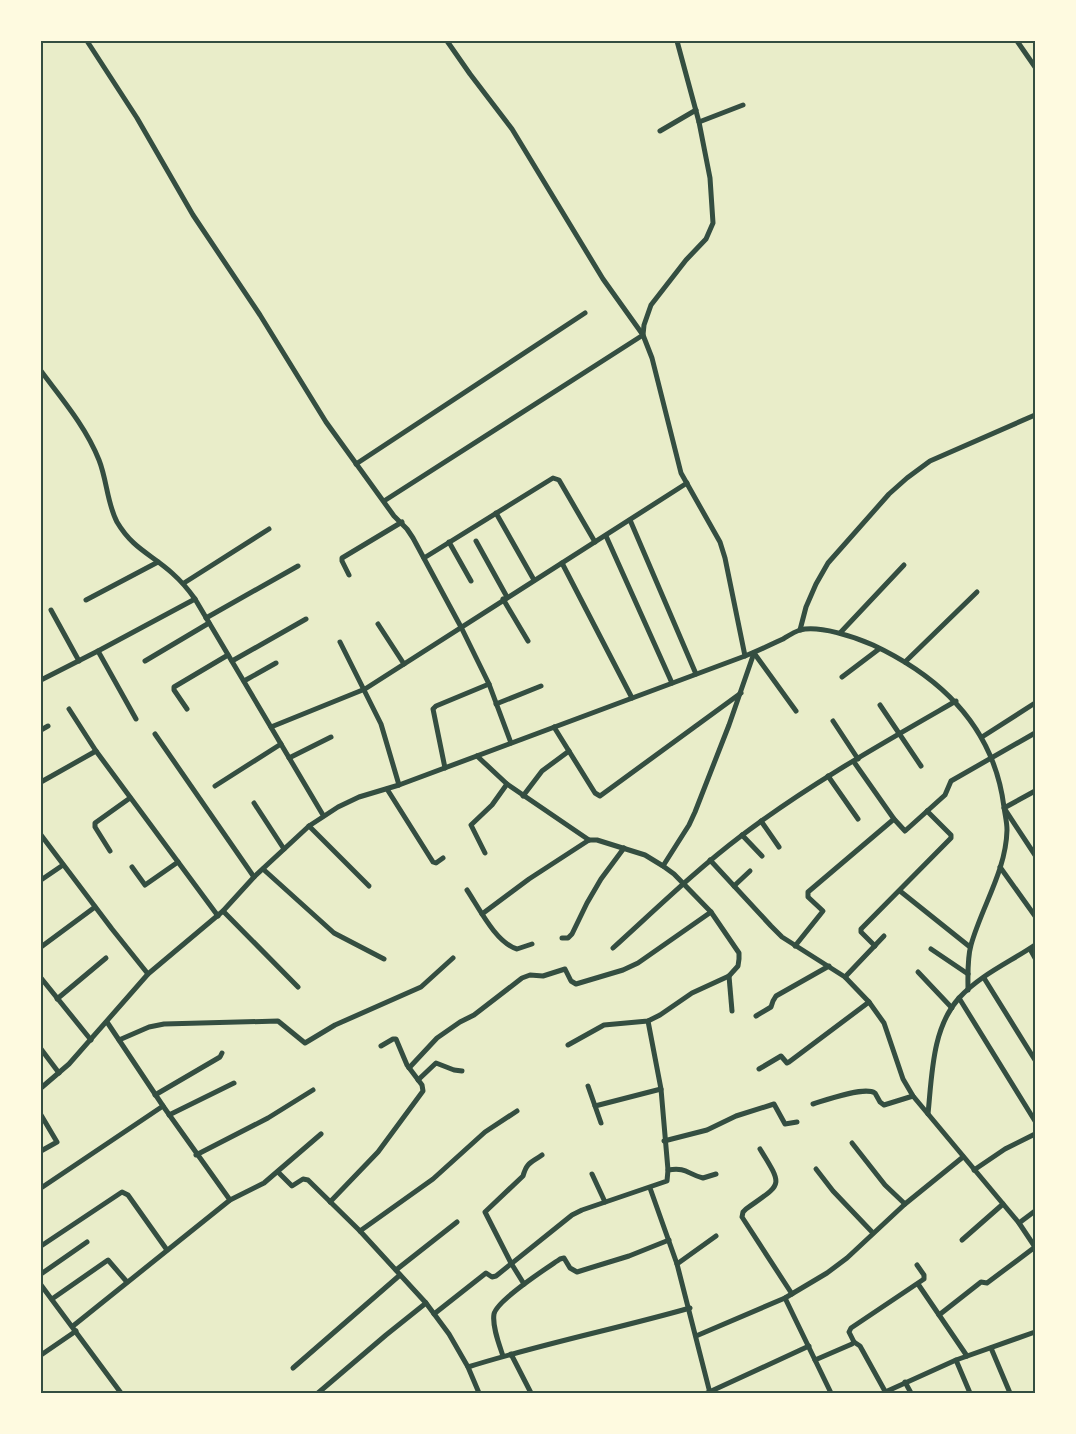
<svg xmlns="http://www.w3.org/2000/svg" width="1076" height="1434" viewBox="0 0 1076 1434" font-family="'Source Sans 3',sans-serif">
  <rect width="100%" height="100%" fill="#e9edc9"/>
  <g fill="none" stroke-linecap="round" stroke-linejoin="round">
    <g stroke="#344e41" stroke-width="5">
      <polyline points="87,41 137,118 193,215 260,315 326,422 394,516 407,529 413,538 461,627 489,684 511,743"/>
      <polyline points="447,41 470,74 512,129 603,279 643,335 652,358 681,473 720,542 725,558 745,656"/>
      <polyline points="1017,41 1035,67"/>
      <polyline points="699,122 743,105"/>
      <polyline points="660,131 696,110"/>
      <path d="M41,371C62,399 86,427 99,460C107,480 107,503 117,522C133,549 151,554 172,573C181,581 188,589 195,599L323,815"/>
      <polyline points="356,464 585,313"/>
      <polyline points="384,501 643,335 644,325 651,305 686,260 706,239 713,223 710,178 699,122 677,41"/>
      <polyline points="496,513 534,580"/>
      <polyline points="630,520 696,674"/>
      <polyline points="606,536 672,683"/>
      <polyline points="476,541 507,597"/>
      <polyline points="449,542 471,581"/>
      <polyline points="424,558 553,478 559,480 595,542"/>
      <polyline points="562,563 632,698"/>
      <polyline points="349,575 342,561 342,558 402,522"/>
      <polyline points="184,583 269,529"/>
      <polyline points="503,599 528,641"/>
      <polyline points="86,600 158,562"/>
      <polyline points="51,610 79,661"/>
      <polyline points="206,618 298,566"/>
      <polyline points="378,624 404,664"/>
      <polyline points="800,630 806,607 816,584 828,563 889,494 907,478 930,461 1035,415"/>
      <polyline points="840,633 904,565"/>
      <polyline points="340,642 381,724 399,785"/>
      <polyline points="98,651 136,719"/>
      <polyline points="754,653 796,711"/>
      <polyline points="145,661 209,623"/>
      <polyline points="232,661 306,619"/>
      <polyline points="905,662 977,592"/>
      <polyline points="842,677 879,649"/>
      <polyline points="41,680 98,651 195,599"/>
      <polyline points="244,681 276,663"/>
      <polyline points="496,704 541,686"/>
      <polyline points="880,705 921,766"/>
      <polyline points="69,709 96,751 218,916"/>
      <polyline points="187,709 174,690 174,687 228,655"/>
      <polyline points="833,721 858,759"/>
      <polyline points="271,727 365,689 687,483"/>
      <polyline points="554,727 595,793 600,796 741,693"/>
      <polyline points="41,730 48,726"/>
      <polyline points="155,734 254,877"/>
      <polyline points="982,737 1035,703"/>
      <polyline points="477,756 507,784 589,840"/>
      <polyline points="289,758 331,737"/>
      <polyline points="854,762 894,819 905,831 945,795 951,781 1035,733"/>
      <polyline points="445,768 433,709 436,706 489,684"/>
      <polyline points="828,776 858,819"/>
      <polyline points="41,782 96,751"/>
      <polyline points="215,786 281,744"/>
      <polyline points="387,789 433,862 436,863 443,858"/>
      <polyline points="1035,791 1004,808 1035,855"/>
      <polyline points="523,796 542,771 569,751"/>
      <polyline points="254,803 284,849"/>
      <polyline points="761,821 779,847"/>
      <polyline points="309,826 369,886"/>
      <polyline points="41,835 112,929 148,974"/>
      <polyline points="742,835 762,856"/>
      <polyline points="110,851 95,827 95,823 130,798"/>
      <polyline points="485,853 471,825 492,805 507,784"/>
      <polyline points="710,860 771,926 782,937 845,977 869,1002 884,1023 903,1079 913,1096 1019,1223 1035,1247"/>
      <polyline points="663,866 689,825 695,812 729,725 754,653"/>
      <polyline points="132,867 145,885 178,862"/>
      <polyline points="1000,867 1035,916"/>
      <polyline points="263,869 334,933 384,959"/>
      <polyline points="41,880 63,865"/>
      <polyline points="734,886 750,871"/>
      <path d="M467,890C479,908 496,943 517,949L532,944"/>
      <polyline points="900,891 970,947"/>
      <polyline points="223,911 298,987"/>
      <polyline points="482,914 529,879 589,840 597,840 645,855 663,866 674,874 711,912 739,953 739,959 738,966 729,976 692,993 660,1015 648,1021 604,1025 568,1045"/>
      <polyline points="562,938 568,938 572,934 587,903 601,879 624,848"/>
      <polyline points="795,946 823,911 808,897 808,892 894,819"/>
      <polyline points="875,946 861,932 861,929 951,838 951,835 927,811"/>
      <polyline points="41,947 95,907"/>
      <path d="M613,948C655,910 696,870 741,836C808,785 883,743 956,701"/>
      <polyline points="931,949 968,974"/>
      <polyline points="1030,949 1035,958"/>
      <polyline points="918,972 952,1008"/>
      <polyline points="729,976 732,1011"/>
      <polyline points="845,977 884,936"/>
      <polyline points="41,978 91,1040"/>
      <polyline points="984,978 1035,1060"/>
      <polyline points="959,998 1035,1121"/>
      <polyline points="57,999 106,958"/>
      <polyline points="756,1016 771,1007 773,1001 776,996 829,966"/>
      <polyline points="107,1022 163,1106 230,1200"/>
      <polyline points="119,1040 149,1027 164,1024 278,1021 305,1043 335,1025 421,987 453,958"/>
      <polyline points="41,1049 59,1073"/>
      <polyline points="409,1068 437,1038 460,1022 474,1015 522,978 530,975 543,976 565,969 571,981 576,984 623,970 638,963 711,912"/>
      <polyline points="759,1069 781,1056 787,1063 789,1062 869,1002"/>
      <polyline points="418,1080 436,1063 454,1070 462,1071"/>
      <polyline points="588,1086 601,1123"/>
      <path d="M41,1088L69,1064L148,974L223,911L254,877L309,826L338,807L359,797L399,785L745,656C758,651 770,645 783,639C788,636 794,632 800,630C819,625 855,637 873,645C943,678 994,728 1004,807C1005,815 1007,822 1007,830C1006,871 982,906 971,945C967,959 968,975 968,990"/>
      <polyline points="155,1095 220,1057 222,1053"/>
      <path d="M813,1104C826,1100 864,1086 875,1093L880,1102L884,1105L913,1096"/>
      <polyline points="595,1106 661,1089"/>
      <path d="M928,1114C932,1075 932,1028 959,998C980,975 1010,962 1035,945"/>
      <polyline points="41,1115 57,1142 41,1151"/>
      <polyline points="169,1115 234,1083"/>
      <polyline points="664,1141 707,1130 736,1116 774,1104 785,1124 797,1122"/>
      <polyline points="852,1143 885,1185 905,1204"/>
      <path d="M760,1149C784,1188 782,1183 746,1209L743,1212L742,1217L792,1294"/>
      <polyline points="196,1155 268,1118 313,1090"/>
      <polyline points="816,1169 833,1191 873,1233"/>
      <path d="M668,1170C687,1167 687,1174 703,1178L716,1174"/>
      <polyline points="974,1170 1005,1149 1035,1134"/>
      <polyline points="278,1172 292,1186 303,1179 308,1180 360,1231 426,1303 449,1334 468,1367 479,1393"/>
      <polyline points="592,1174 605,1202"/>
      <polyline points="41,1188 163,1106"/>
      <polyline points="650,1188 677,1264 710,1393"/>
      <polyline points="330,1202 378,1152 423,1091 422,1085 407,1065 396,1039 393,1039 381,1046"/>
      <polyline points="1019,1223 1035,1211"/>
      <polyline points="360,1231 433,1179 485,1132 517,1111"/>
      <polyline points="962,1240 1003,1204"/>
      <polyline points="41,1246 122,1192 128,1195 167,1250"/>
      <polyline points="677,1264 716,1236"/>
      <polyline points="396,1270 457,1222"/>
      <polyline points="41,1274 87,1242"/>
      <path d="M524,1284L511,1263L485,1212L523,1176C527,1162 531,1163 542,1155"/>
      <polyline points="918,1284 967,1356"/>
      <polyline points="41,1285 121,1393"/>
      <polyline points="785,1298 831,1393"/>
      <polyline points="52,1299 108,1260 127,1282"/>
      <polyline points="434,1314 486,1273 492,1277 496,1276 572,1215 582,1210 667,1181 668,1170 661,1089 648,1021"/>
      <polyline points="939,1315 981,1282 987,1283 1035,1247"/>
      <polyline points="73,1326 230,1200 264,1183 321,1134"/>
      <polyline points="696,1336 785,1298 827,1273 847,1258 905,1204 963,1157"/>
      <polyline points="854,1342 860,1346 886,1393"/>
      <polyline points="991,1348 1010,1393"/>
      <polyline points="511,1354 531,1393"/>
      <polyline points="41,1355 76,1331"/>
      <path d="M503,1356C499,1344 492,1326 494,1314C497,1300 547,1268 560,1259L564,1258L570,1268L577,1272L629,1256L669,1240"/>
      <polyline points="815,1360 852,1344 854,1342 849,1332 851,1328 924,1279 924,1275 917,1265"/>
      <polyline points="956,1360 970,1393"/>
      <path d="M468,1367C541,1344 616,1329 690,1308"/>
      <polyline points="293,1368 400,1275"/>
      <polyline points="905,1382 911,1393"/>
      <polyline points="318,1393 386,1335 426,1303"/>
      <polyline points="707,1393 809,1346"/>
      <polyline points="883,1393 956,1360 1035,1332"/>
    </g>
  </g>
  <rect width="1076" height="1434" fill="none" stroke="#fefae0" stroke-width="85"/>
  <rect x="42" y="42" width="992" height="1350" fill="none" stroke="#344e41" stroke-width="2"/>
</svg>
